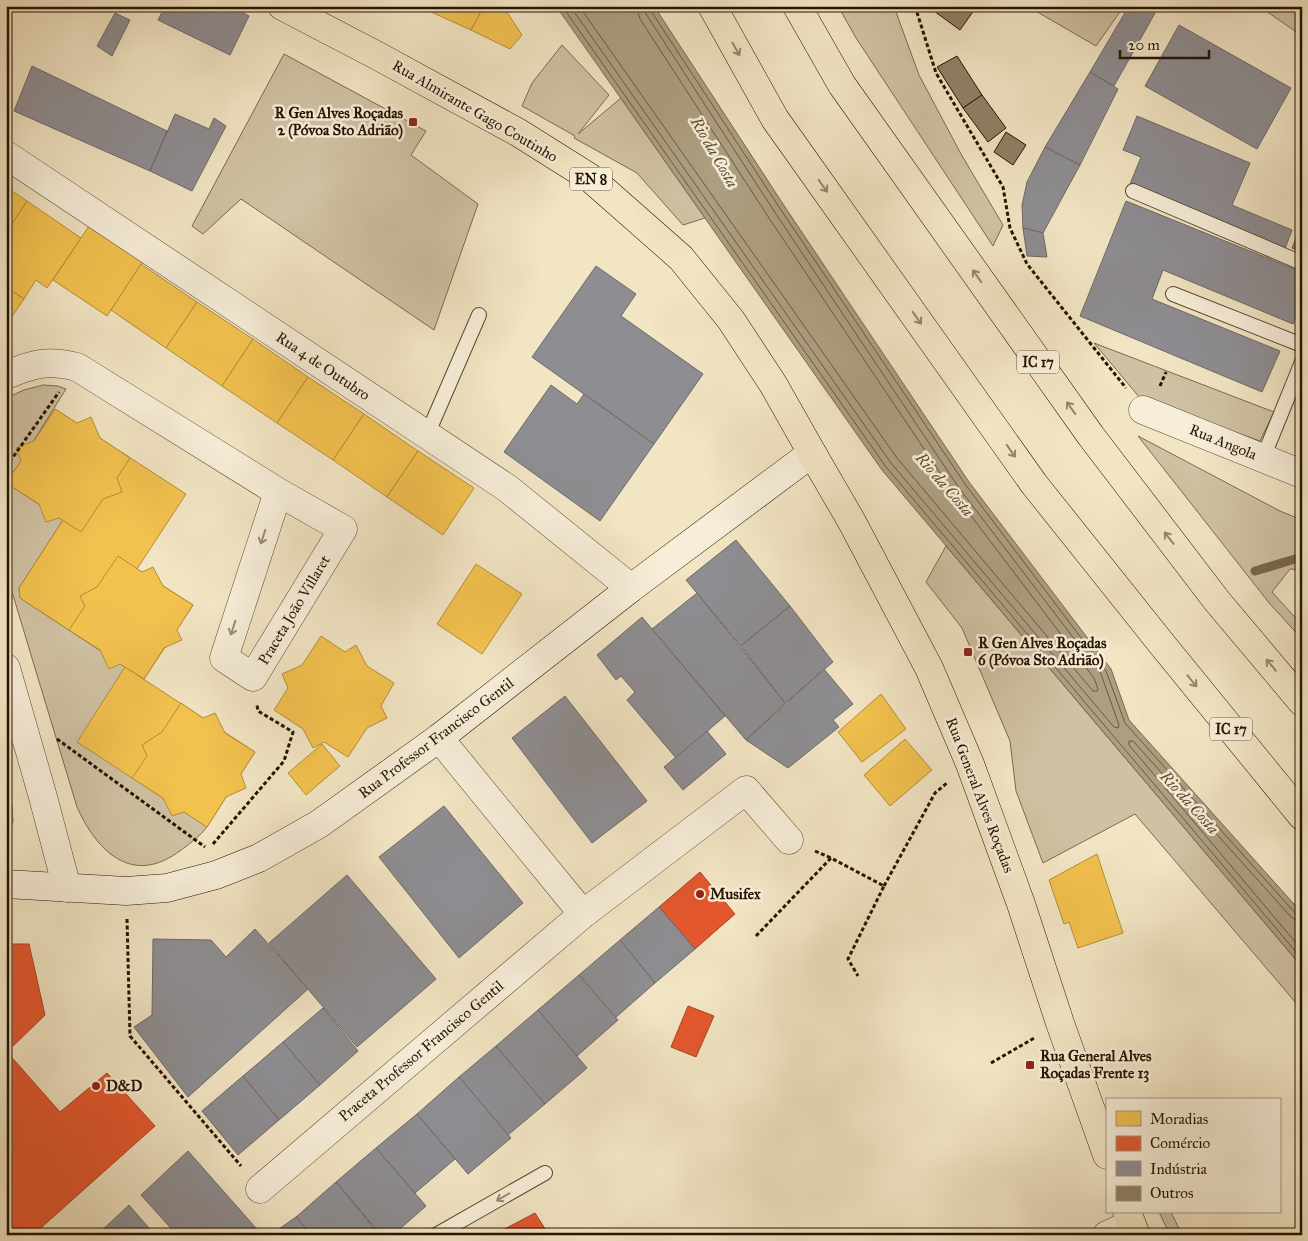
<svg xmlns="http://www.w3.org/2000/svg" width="1308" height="1241" viewBox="0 0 1308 1241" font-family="'IM FELL Great Primer',serif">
  <rect width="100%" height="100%" fill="#f2e5c4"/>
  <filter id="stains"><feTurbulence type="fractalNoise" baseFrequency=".004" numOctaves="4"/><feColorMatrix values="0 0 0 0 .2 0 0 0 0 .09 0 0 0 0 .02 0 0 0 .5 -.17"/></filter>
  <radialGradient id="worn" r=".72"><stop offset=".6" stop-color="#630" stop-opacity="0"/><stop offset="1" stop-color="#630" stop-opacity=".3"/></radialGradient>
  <g fill="#cfc1a3" stroke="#7a6a52">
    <polygon points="838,6 895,6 896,12 919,75 961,154 1003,225 993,246 856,38"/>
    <polygon points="1027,6 1124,6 1096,46"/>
    <polygon points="1259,6 1302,6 1302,36"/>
    <polygon points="562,45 609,95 578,134 621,98 705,218 683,225 637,173 574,138 575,136 522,106 532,83"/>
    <polygon points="284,54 426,131 411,155 478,204 434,330 241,199 203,234 192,226"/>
    <polygon points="1094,343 1274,412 1260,441 1140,398"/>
    <path d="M43,385L58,386L66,389L7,483L63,520L19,588L20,598L125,667L207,827C200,836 191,843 181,850C133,887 97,852 77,807L6,572V398L24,390Z"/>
    <polygon points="1138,436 1280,511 1302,520 1302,570 1290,569 1272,592 1302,625 1302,639 1270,604"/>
    <polygon points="946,546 1302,967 1302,1010 1135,814 1043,863 1016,791 1010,741 962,628 926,582"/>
    <polygon points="6,786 12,804 13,822 6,841"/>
    <polygon points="1159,1212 1171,1212 1182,1235 1170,1235"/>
  </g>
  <polygon fill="#ad9e81" stroke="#77664d" points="556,6 654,6 785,207 969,482 1111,669 1129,720 1302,913 1302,967 882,470"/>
  <g fill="#f2c14e" stroke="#b58d37">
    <polygon points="419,6 434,6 431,12"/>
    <polygon points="434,6 484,6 471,30 431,12"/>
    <polygon points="484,6 503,6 522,35 510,49 471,30"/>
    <polygon points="6,187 27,201 6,233"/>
    <polygon points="27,201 81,238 47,288 36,280 24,299 6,287 6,233"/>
    <polygon points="91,223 145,259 107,316 53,280"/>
    <polygon points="141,264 197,302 166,348 111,310"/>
    <polygon points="6,287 24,299 6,325"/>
    <polygon points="197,302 253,339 222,386 166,348"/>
    <polygon points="253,339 308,377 277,423 222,386"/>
    <polygon points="308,377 364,414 333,460 277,423"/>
    <polygon points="55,409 186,494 137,569 193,605 144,679 20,598 19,588 63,520 6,483"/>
    <polygon points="55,409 77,423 91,417 100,438 130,458 117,478 122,492 103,499 81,532 59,518 46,522 39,504 6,483 21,461 16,448 34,441"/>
    <polygon points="364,414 418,451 387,497 333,460"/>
    <polygon points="418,451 474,488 443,535 387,497"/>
    <polygon points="118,556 142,572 153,567 163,586 193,605 177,630 182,640 164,648 144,679 120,664 109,669 100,650 69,630 85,606 80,596 97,587"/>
    <polygon points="476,564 522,594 482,654 437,624"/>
    <polygon points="321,636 345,652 356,645 367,666 394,683 381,706 387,718 367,728 348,757 324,742 313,748 303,729 274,710 288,688 282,674 302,665"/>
    <polygon points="125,667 255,752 207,827 77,742"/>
    <polygon points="881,694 906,729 862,762 838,732"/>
    <polygon points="181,703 203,718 215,713 225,733 255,752 241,774 246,788 226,797 207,827 184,812 172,816 163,798 132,778 147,756 142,745 162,732"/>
    <polygon points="905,739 932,770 890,806 864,775"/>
    <polygon points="322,744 340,766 306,795 288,773"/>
    <polygon points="1097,854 1123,933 1078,948 1069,922 1064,924 1049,880"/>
  </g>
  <g fill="#e4572e" stroke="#ab4320">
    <polygon points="700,872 735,914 695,949 659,907"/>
    <polygon points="6,944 29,944 45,1015 7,1052 60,1112 107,1073 155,1126 33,1235 17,1235 6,1222 6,1155 14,1148 6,1134"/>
    <polygon points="688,1006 714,1016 696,1057 671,1047"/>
    <polygon points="535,1213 549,1235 493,1235"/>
  </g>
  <g fill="#8d8d92" stroke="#6e6866">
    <polygon points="165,6 230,6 249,16 230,55 158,20"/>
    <polygon points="1129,6 1159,6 1114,86 1090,72"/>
    <polygon points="115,13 130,20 112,56 97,46"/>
    <polygon points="1179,25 1291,88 1257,149 1145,86"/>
    <polygon points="32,66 167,131 150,171 14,111"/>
    <polygon points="1090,72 1118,89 1080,165 1045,147"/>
    <polygon points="175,114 209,129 214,118 226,126 192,191 150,171"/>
    <polygon points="1137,116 1250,163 1232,205 1292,230 1285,249 1130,184 1141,157 1123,150"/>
    <polygon points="1045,147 1080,165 1043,233 1023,228 1022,205 1027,182"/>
    <polygon points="1126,201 1302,272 1302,299 1293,324 1163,270 1152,299 1280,351 1262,392 1080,316"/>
    <polygon points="1301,226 1302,227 1302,252 1292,248"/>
    <polygon points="1023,228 1043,233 1047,257 1027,256"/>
    <polygon points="596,266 636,294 621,316 703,374 654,444 532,357"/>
    <polygon points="551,385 577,404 584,394 654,444 600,521 504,452"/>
    <polygon points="736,540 790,606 741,646 686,580"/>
    <polygon points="697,593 785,703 746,740 652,629"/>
    <polygon points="790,606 833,662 785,703 741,646"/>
    <polygon points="642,617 725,716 676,758 627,700 635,692 621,676 616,680 597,655"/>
    <polygon points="824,669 853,704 833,720 839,727 788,768 746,740"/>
    <polygon points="565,696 647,801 592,843 512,738"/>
    <polygon points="707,731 726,754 683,790 664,767"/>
    <polygon points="444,806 523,903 459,958 379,857"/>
    <polygon points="347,875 436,979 357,1047 269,943"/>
    <polygon points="659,907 695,949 655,983 620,940"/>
    <polygon points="255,929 308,989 188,1097 134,1027 152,1015 153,939 211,940 226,957"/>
    <polygon points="620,940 655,983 615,1018 579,975"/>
    <polygon points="579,975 618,1020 577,1056 538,1010"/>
    <polygon points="323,1008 358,1051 320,1085 283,1042"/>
    <polygon points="538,1010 587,1068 545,1104 496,1046"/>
    <polygon points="283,1042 320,1085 279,1120 243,1076"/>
    <polygon points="496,1046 545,1104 508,1135 459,1077"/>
    <polygon points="243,1076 279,1120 238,1155 202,1111"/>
    <polygon points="459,1077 511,1138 468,1174 417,1114"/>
    <polygon points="417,1114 455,1159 415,1193 376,1148"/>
    <polygon points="376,1148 426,1206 393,1235 381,1235 336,1182"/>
    <polygon points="188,1151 262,1235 177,1235 141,1195"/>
    <polygon points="336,1182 374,1228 366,1235 311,1235 296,1217"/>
    <polygon points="129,1205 155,1235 97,1235"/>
    <polygon points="296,1217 311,1235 286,1235 279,1229"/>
    <polygon points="374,1228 381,1235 366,1235"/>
  </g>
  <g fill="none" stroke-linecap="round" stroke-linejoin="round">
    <g stroke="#6a5840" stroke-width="1">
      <polyline points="562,6 886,467 1302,959"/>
      <polyline points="570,6 891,463 1114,727 1118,728 1119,725 1101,674 959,488 776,214 646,14 644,6"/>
      <polyline points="579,6 897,458 1093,691 1097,691 1098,689 1094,678 953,492 769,218 640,19 636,6"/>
      <polyline points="650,6 651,11 781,210 965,484 1106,671 1125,723 1296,914 1302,916"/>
      <polyline points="1302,922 1292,918 1133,741 1129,741 1129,745 1302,950"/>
    </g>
    <polyline stroke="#77664d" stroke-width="9" points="1255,571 1302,557"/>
  </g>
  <g fill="#908066" stroke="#261300">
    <polygon points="927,6 977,6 960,30"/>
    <polygon points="957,56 982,95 963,108 937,67"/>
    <polygon points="982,95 1006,128 988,142 963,108"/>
    <polygon points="1006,132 1026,145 1013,165 994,152"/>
  </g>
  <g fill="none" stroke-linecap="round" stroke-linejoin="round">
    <defs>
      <g id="lane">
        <polyline points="1133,191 1302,263"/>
        <polyline points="1173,294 1302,345"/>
        <polyline points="427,435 479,315"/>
        <polyline points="1263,458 1302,362"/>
        <polyline points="436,1235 545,1173"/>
      </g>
      <g id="street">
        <polyline points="6,155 507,488 631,588"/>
        <path d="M6,375C35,363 47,360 77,367L278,492L343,529L253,677L224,658L278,492"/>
        <polyline points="1143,410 1302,474"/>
        <polyline points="6,668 43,797 67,888"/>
        <polyline points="439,738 583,914"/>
        <polyline points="260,1189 583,914 746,790 789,840"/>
        <polyline points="1107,1235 1131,1224"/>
      </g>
      <polyline id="secondary" points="6,884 126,891 167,888 216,875 259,858 319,824 439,738 631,588 812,453"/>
      <g id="primary">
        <polyline points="282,6 376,55 519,133 589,177 681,258 731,320 773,384 812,453 852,522 929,668 970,764 1021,904 1060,1023 1107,1155"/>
        <polyline points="1127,1212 1136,1235"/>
      </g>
      <g id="highway">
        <polyline points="712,6 775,119 1034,484 1161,643 1302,816"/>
        <polyline points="797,6 842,85 1091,436 1217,601 1302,702"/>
      </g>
    </defs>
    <use href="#lane" stroke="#594831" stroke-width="16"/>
    <use href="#street" stroke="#594831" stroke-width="29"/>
    <use href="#secondary" stroke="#261300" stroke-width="29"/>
    <use href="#primary" stroke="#261300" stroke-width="29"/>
    <use href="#highway" stroke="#261300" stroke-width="29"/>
    <g stroke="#261300" stroke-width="3" stroke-dasharray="4 2.5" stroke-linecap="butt">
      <polyline points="915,6 936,73 1003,187 1010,228 1027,264 1126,388"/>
      <polyline points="1160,386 1166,372"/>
      <polyline points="6,467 59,392"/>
      <polyline points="57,739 205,847"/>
      <polyline points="213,844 284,761 293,732 258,711 257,705"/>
      <polyline points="815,851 831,858"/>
      <polyline points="884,886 935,793 947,783"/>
      <polyline points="127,919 130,1036 241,1166"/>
      <polyline points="756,936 831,858 884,886 848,959 858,976"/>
      <polyline points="991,1063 1036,1037"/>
    </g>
    <use href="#lane" stroke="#f7eed9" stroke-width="14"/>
    <use href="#street" stroke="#f7eed9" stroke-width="28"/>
    <use href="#secondary" stroke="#f7eed9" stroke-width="28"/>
    <use href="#primary" stroke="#f2e5c4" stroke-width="28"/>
    <use href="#highway" stroke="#f2e5c4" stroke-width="28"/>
  </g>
  <defs><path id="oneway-shaft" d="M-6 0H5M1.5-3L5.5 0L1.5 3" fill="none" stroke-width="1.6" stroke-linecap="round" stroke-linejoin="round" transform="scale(1.25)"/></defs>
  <g stroke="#96866c">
    <use href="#oneway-shaft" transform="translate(736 49) rotate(61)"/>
    <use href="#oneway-shaft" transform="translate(823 186) rotate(55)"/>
    <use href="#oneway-shaft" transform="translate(977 276) rotate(-125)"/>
    <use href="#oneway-shaft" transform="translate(917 318) rotate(55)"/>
    <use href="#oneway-shaft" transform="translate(1071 408) rotate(-125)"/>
    <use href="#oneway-shaft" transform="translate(1011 451) rotate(55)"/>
    <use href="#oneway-shaft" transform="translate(1169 538) rotate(-128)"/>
    <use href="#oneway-shaft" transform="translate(1271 665) rotate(-130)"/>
    <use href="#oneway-shaft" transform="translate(1192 681) rotate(51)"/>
  </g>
  <g stroke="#998b77">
    <use href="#oneway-shaft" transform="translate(263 537) rotate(108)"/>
    <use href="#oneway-shaft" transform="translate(233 628) rotate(108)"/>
    <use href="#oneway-shaft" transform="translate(503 1197) rotate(150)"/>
  </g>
  <g fill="#8f2418" stroke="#f7eed9" stroke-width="2">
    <rect x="408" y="117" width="10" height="10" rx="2.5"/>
    <rect x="963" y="647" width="10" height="10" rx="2.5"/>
    <circle cx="700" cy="894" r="5"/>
    <rect x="1025" y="1060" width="10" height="10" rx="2.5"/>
    <circle cx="96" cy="1086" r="5"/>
  </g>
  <g text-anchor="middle" stroke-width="5" stroke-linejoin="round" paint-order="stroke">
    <g fill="#f7eed9" stroke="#655541" stroke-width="1">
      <rect x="570" y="167.5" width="42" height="23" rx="4"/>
      <rect x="1017" y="350.5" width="42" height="23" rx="4"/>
      <rect x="1210" y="717.5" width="42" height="23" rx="4"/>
    </g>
    <g font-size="14" font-weight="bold" fill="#261300">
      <text x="591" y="184">EN 8</text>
      <text x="1038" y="367">IC 17</text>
      <text x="1231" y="734">IC 17</text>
    </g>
    <g font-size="15" fill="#261300" stroke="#f7eed9">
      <text transform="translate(475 111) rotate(30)" y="5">Rua Almirante Gago Coutinho</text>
      <text transform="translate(323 366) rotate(34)" y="5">Rua 4 de Outubro</text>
      <text transform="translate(1223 442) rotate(22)" y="5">Rua Angola</text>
      <text transform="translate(294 610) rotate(-59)" y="5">Praceta João Villaret</text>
      <text transform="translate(436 738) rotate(-37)" y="5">Rua Professor Francisco Gentil</text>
      <text transform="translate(980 795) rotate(69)" y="5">Rua General Alves Roçadas</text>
      <text transform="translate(421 1051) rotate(-40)" y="5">Praceta Professor Francisco Gentil</text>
    </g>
    <g font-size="15" font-weight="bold" fill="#261300" stroke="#f7eed9" text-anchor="start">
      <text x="403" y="118" text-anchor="end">R Gen Alves Roçadas<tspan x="403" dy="17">2 (Póvoa Sto Adrião)</tspan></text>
      <text x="978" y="648">R Gen Alves Roçadas<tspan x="978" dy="17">6 (Póvoa Sto Adrião)</tspan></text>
      <text x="710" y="899">Musifex</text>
      <text x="1040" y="1061">Rua General Alves<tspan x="1040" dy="17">Roçadas Frente 13</tspan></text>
      <text x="106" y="1091">D&amp;D</text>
    </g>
    <g font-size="16" font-style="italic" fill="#5c4b34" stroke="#f7eed9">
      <text transform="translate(715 152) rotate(60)" y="6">Rio da Costa</text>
      <text transform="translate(945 484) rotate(49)" y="6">Rio da Costa</text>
      <text transform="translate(1190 802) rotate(48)" y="6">Rio da Costa</text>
    </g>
  </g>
  <rect width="1308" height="1241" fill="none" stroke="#f2e5c4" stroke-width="25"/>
  <rect x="8" y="8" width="1293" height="1226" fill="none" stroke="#261300" stroke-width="2.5"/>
  <rect x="12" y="12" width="1283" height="1216" fill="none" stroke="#261300"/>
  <rect x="1106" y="1098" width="175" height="115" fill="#f7eed9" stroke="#a39682"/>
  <rect x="1116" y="1111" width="25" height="15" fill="#f2c14e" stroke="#a39682"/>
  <text x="1150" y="1124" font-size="15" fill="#261300">Moradias</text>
  <rect x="1116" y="1136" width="25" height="15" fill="#e4572e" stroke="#a39682"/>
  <text x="1150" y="1148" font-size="15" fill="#261300">Comércio</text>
  <rect x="1116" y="1161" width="25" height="15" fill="#8d8d92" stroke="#a39682"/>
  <text x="1150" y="1174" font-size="15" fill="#261300">Indústria</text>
  <rect x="1116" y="1186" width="25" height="15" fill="#908066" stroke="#a39682"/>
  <text x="1150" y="1198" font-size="15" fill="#261300">Outros</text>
  <path d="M1120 50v8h89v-8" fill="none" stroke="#261300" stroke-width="2.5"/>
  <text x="1128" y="50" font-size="15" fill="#261300" stroke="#f7eed9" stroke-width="4" paint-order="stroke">20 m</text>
  <rect width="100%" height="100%" filter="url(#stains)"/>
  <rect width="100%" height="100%" fill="url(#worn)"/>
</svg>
